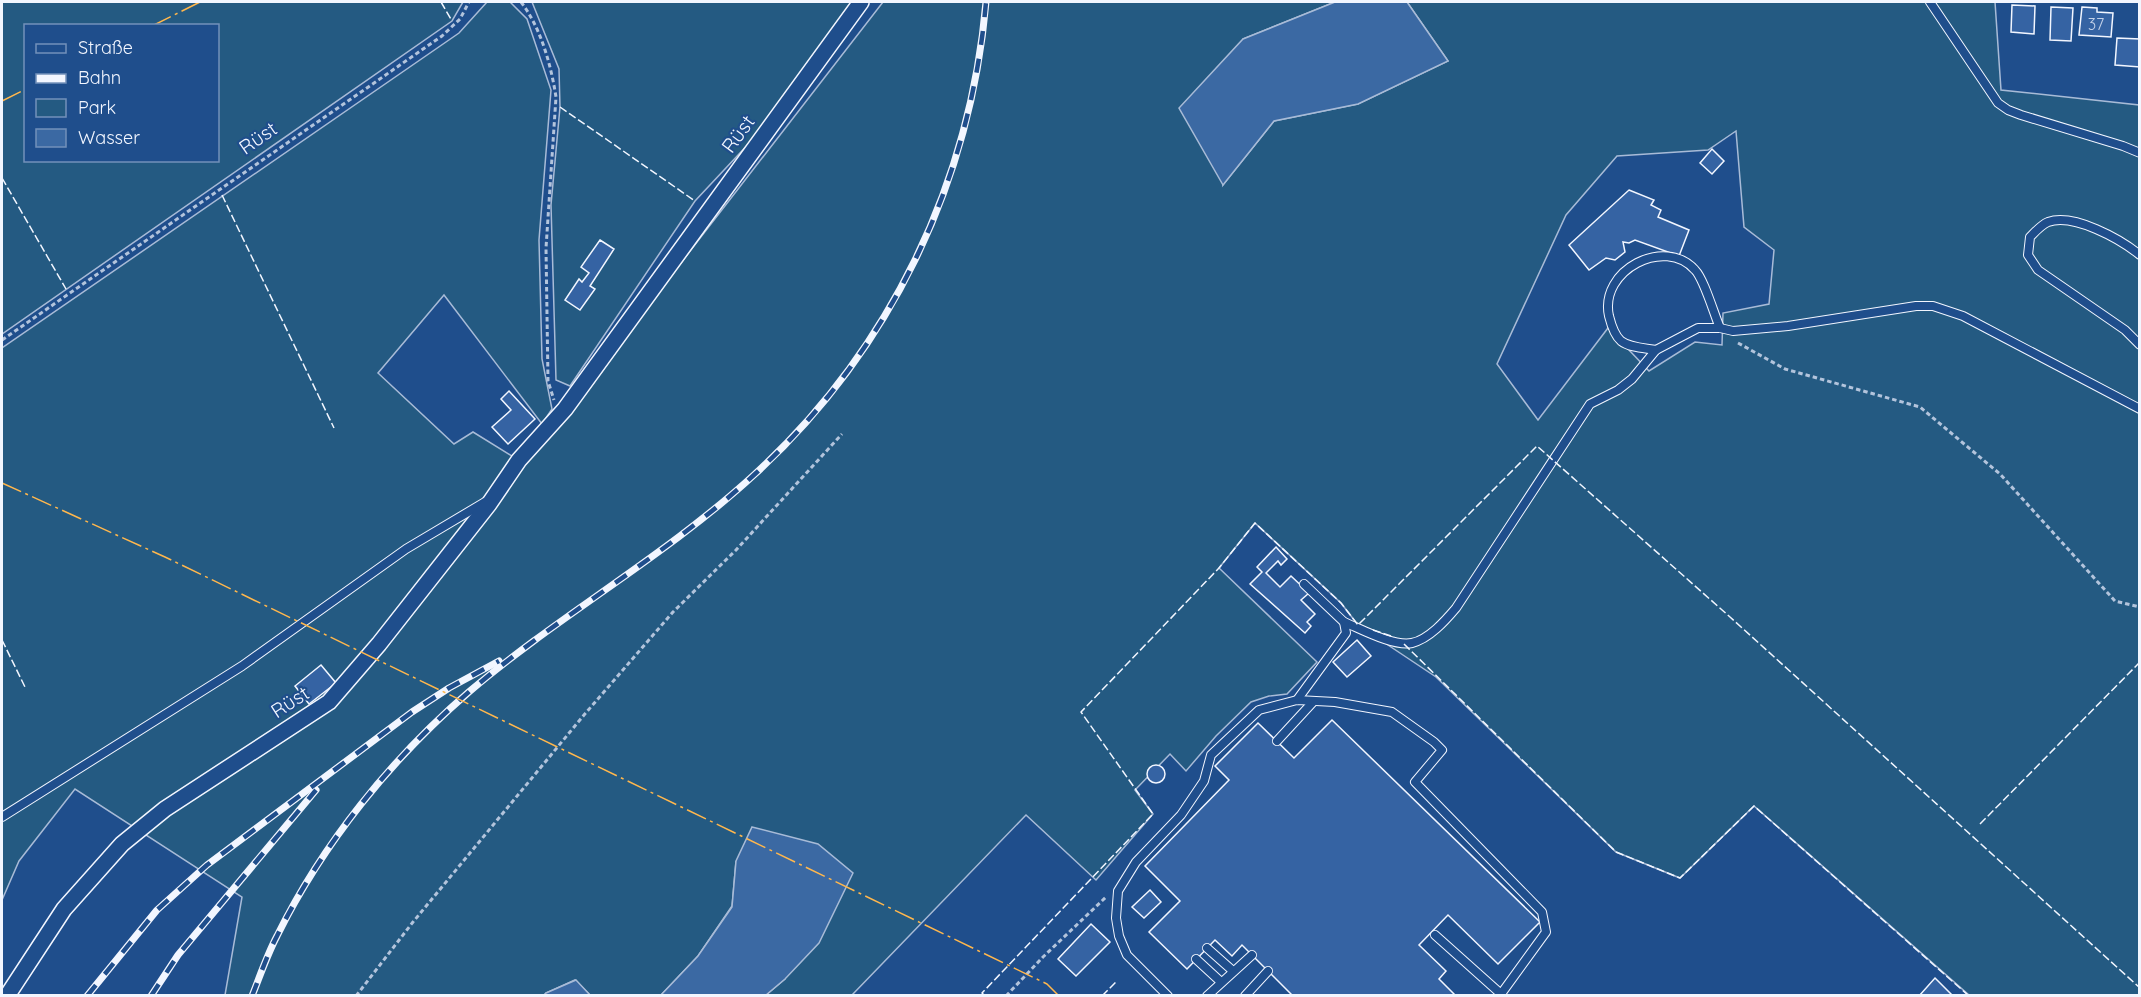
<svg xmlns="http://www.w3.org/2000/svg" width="2141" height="997" viewBox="0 0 2141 997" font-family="Quicksand,sans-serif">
  <rect width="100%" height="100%" fill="#1f4e8c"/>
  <g fill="#245a82" stroke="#a8bbd7" stroke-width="1.5" fill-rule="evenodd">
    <path d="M2,2H463L452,21L2,334ZM26,26H218V160H26Z"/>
    <path d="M487,2H510L527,19L551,90L539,240L542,359L552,409L542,424L444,295L378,373L454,444L473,432L525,464L883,2H1335L1243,39L1223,185L1274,121L1358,104L1448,61L1407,2H1995L2001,90L2139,105V995H1969L1754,806L1680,878L1616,852L1436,677L1358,625L1341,603L1255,523L1219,568L1317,662L1287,694L1269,696L1251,702L1216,736L1186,771L1170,754L1135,790L1153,814L1096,880L1026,815L852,995H766L785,979L736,861L732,906L698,956L661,995H590L575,980L546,993L544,996L225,995L242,897L75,789L19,861L2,900V348L459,33ZM1736,131L1744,227L1774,250L1769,304L1723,313L1722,345L1695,342L1649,371L1608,328L1538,420L1497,364L1566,215L1617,156L1708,150Z"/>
    <polygon points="532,2 859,2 801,88 695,201 570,386 556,380 551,205 560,107 559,69"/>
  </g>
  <g fill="#3b69a3" stroke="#a8bbd7" stroke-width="1.5">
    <polygon points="1335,2 1407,2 1448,61 1358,104 1274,121 1223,185 1179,108 1243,39"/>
    <polygon points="752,827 818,844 853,873 819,943 785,979 766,995 661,995 698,956 732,907 736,861"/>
    <polygon points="576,980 590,995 544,995 546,993"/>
  </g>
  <g fill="#3563a3" stroke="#f2f6ff" stroke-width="1.5">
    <polygon points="2012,5 2035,6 2034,34 2011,32"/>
    <polygon points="2051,7 2073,8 2071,41 2050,40"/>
    <polygon points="2082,7 2097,8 2097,12 2113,13 2111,37 2079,35"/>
    <polygon points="2117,38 2140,39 2140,67 2115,65"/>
    <polygon points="1712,149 1724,161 1712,174 1700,163"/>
    <polygon points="1629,190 1654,200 1651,205 1661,210 1658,217 1689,230 1679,256 1635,240 1629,243 1623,242 1625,252 1615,260 1606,258 1589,270 1569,245"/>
    <polygon points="600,240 614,249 590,286 595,289 580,310 565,300 579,279 582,282 589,273 581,267"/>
    <polygon points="509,391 535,419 508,444 492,427 511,410 501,399"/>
    <polygon points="1276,547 1287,559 1281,565 1278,561 1266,573 1280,587 1291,576 1309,593 1301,600 1315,614 1307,622 1311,626 1305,633 1250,584 1262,572 1257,567"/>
    <polygon points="1357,640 1371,656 1347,677 1333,662"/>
    <polygon points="321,665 336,683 309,704 295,686"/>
    <polygon points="1332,720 1540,922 1498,964 1448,915 1419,945 1446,971 1439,979 1456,996 1293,996 1242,945 1232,956 1215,940 1187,969 1149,932 1180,901 1145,866 1229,780 1215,766 1258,723 1294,758"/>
    <circle cx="1156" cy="774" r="9"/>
    <polygon points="1150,890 1161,902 1144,918 1132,907"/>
    <polygon points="1091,924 1110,942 1076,976 1058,959"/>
    <polygon points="1935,978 1953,996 1919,996"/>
  </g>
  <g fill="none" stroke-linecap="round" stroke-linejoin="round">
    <defs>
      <g id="lane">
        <polyline points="1930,2 1998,103 2008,110 2021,115 2123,146 2140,153"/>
        <path d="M2140,255C2120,239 2074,213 2048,222C2041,225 2035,232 2030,237L2028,255L2038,270L2125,330L2140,345"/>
        <path d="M1656,350C1646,348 1630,348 1621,341C1614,335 1611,324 1609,316C1599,270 1665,236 1695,270C1704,279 1714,314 1720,328"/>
        <path d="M1344,622C1361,629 1394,647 1412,643C1429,639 1445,621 1456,608L1590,404L1618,390L1632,379L1656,350L1698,328H1720L1733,331L1788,326L1916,306H1933L1963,316L2140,409"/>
        <polyline points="1297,700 1346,633 1344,622 1304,584"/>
        <polyline points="1277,741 1313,702"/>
        <polyline points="2,817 242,666 406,549 485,502"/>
        <polyline points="1207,948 1233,971"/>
        <polyline points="1196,959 1221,982"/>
        <polyline points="1168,996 1127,955 1119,936 1116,918 1118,891 1136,862 1181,815 1204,781 1211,755 1259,710 1297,700 1335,702 1392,712 1434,742 1442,750 1415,782 1542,912 1546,932 1501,994 1435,935"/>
        <polyline points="1207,996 1252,955"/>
        <polyline points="1245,996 1268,971"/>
      </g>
      <polyline id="street" points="7,996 64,909 122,844 165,809 329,702 379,644 489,504 519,460 565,409 861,2"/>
    </defs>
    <use href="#lane" stroke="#f2f6ff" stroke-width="10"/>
    <use href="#street" stroke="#f2f6ff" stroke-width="18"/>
    <g stroke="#b3c4dc" stroke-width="3" stroke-dasharray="4.5 3" stroke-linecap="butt">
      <path d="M521,2C541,28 551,65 556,97L546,248L548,381L554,400"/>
      <polyline points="2,340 442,36 460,19 469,2"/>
      <polyline points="1738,343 1785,369 1920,407 2000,474 2115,601 2140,607"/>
      <polyline points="356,996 413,922 584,715 673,612 736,550 842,434"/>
      <polyline points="1006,996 1043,957 1106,897"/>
    </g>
    <use href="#lane" stroke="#1f4e8c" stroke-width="8"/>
    <use href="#street" stroke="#1f4e8c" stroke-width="15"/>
    <defs>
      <g id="rail">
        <polyline points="87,996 157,910 207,865 412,712 449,688 499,661"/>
        <polyline points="151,996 178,955 316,790"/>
        <path d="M252,996C260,976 267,955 277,936C323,843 391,759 470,691C561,614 667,555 755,474C890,350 970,184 986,2"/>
      </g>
    </defs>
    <use href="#rail" stroke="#f2f6ff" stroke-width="7"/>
    <use href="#rail" stroke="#1f4e8c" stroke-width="4.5" stroke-dasharray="14" stroke-linecap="butt"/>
    <g stroke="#f2f6ff" stroke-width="1.5" stroke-dasharray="8 3" stroke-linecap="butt">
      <polyline points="441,2 452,21"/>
      <polyline points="560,107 695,201"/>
      <polyline points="2,178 66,289"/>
      <polyline points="222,195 334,428"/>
      <polyline points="1373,630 1394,637"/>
      <polyline points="2,640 25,687"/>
      <polyline points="1404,644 1616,852 1680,878 1754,806 1969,996"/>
      <polyline points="1980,824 2140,662"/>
      <polyline points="985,996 982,993 1153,814 1081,712 1219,568 1255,523 1341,603 1358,625 1537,446 1730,617 2140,988"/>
      <polyline points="1102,996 1116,982"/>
    </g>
    <g stroke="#ffb74d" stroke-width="1.5" stroke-dasharray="21 4.5 3 4.5" stroke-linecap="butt">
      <polyline points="152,26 200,2"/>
      <polyline points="2,101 26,89"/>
      <polyline points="2,483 165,557 1047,984 1059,996"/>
    </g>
  </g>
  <g text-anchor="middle" stroke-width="4.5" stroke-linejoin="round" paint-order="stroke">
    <g font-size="16" fill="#c3d1e8">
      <text x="2096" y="30">37</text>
    </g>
    <g font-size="20" fill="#f2f6ff" stroke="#1f4e8c">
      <text transform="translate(738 134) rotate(-54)" y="7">Rüst</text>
      <text transform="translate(258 138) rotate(-35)" y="7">Rüst</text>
      <text transform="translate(290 702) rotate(-33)" y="7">Rüst</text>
    </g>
  </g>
  <rect width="2141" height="997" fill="none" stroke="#f2f6ff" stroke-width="6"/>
  <rect x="24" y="24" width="195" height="138" fill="#1f4e8c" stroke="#7391ba" stroke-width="1.5"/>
  <rect x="36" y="44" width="30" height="9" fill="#1f4e8c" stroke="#7391ba" stroke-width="1.5"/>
  <text x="78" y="54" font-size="18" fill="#f2f6ff">Straße</text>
  <rect x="36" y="74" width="30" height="9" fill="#f2f6ff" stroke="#7391ba" stroke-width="1.5"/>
  <text x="78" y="84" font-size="18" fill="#f2f6ff">Bahn</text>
  <rect x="36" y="99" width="30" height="18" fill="#245a82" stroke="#7391ba" stroke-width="1.5"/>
  <text x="78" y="114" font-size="18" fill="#f2f6ff">Park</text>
  <rect x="36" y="129" width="30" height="18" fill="#3b69a3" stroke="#7391ba" stroke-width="1.5"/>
  <text x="78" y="144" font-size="18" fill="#f2f6ff">Wasser</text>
</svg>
